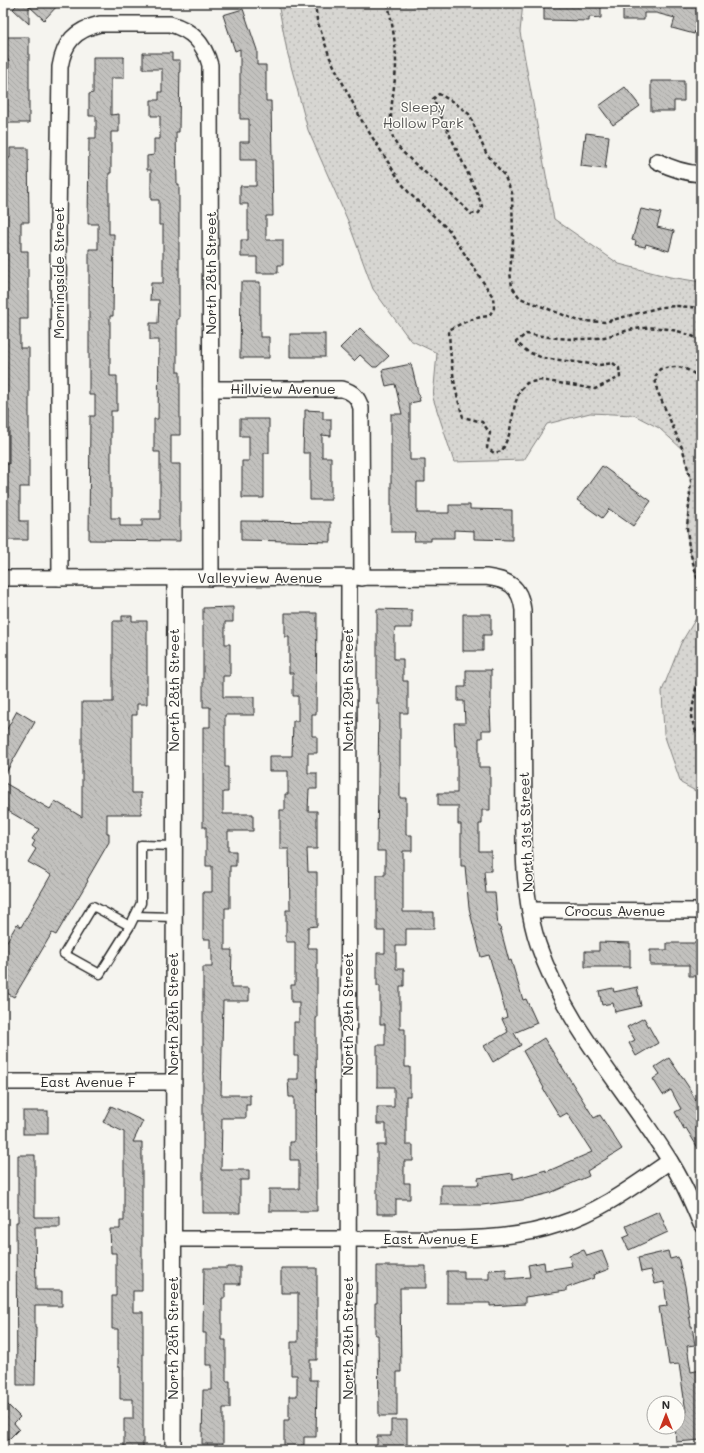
<svg xmlns="http://www.w3.org/2000/svg" width="704" height="1453" viewBox="0 0 704 1453" font-family="Mali,sans-serif">
  <defs>
    <pattern id="grass-dots" width="8" height="8" patternUnits="userSpaceOnUse"><rect width="8" height="8" fill="#d7d6d2"/><path d="M2 2h.1M6 6h.1" fill="none" stroke="#b9b8b4" stroke-width="1.8" stroke-linecap="round"/></pattern>
    <pattern id="building-back-hatch" width="6" height="6" patternUnits="userSpaceOnUse"><rect width="6" height="6" fill="#c2c1be"/><path d="M-1 5l2 2M0 0l6 6M5-1l2 2" fill="none" stroke="#a7a6a3"/></pattern>
  </defs>
  <rect width="100%" height="100%" fill="#f5f4ef"/>
  <filter id="ink" filterUnits="userSpaceOnUse"><feTurbulence type="fractalNoise" baseFrequency=".025" numOctaves="2"/><feDisplacementMap in="SourceGraphic" scale="8" xChannelSelector="R" yChannelSelector="G"/><feConvolveMatrix kernelMatrix="1 2 1 2 8 2 1 2 1" color-interpolation-filters="sRGB"/></filter>
  <g filter="url(#ink)">
    <g fill="url(#grass-dots)" stroke="#81807e">
      <polygon points="278,3 523,3 520,32 554,219 619,264 670,277 701,282 701,605 700,588 689,548 687,528 691,481 683,450 659,428 634,415 590,413 547,424 524,460 454,462 433,398 437,353 410,340 373,289 348,221 308,130 287,51"/>
      <polygon points="701,610 701,794 681,783 664,734 662,691 681,643"/>
    </g>
    <g fill="url(#building-back-hatch)" stroke="#2b2b2b">
      <polygon points="19,3 60,3 44,20 29,6 29,24 13,9"/>
      <polygon points="544,3 601,3 601,18 589,17 589,21 544,20"/>
      <polygon points="623,3 701,3 701,29 696,28 694,34 672,28 675,18 656,13 644,13 644,20 623,20"/>
      <polygon points="243,9 257,50 257,65 266,65 266,101 271,101 273,216 266,216 266,240 283,240 283,265 278,265 278,273 257,273 257,257 241,257 241,240 248,240 248,204 240,204 240,186 256,186 256,160 240,160 240,142 249,142 249,119 240,119 240,49 235,51 223,15"/>
      <polygon points="3,37 29,37 29,123 3,123 3,85 9,85 9,60 3,60"/>
      <polygon points="143,53 172,53 172,60 180,60 179,132 176,132 177,184 179,184 179,319 177,319 177,372 180,372 180,435 171,435 171,464 180,464 180,541 89,540 90,416 95,416 95,395 89,395 89,249 98,249 98,224 88,224 89,138 96,138 96,116 89,116 89,94 93,93 93,57 124,57 124,78 111,78 111,115 119,114 119,132 111,132 111,173 109,173 109,234 114,234 113,316 110,316 110,376 117,376 117,411 111,411 111,518 120,518 120,526 142,526 142,519 160,519 160,452 154,452 154,419 158,419 159,340 150,340 150,323 158,323 159,300 150,300 151,283 163,283 163,225 159,225 159,200 151,200 151,170 147,170 147,156 154,155 154,139 160,139 160,116 151,116 151,100 159,100 159,92 162,92 162,69 143,69"/>
      <polygon points="651,81 684,81 684,101 674,101 674,111 651,111"/>
      <polygon points="625,87 640,106 613,125 599,106"/>
      <polygon points="586,133 609,136 605,169 581,166 584,139 585,140"/>
      <polygon points="10,148 28,148 29,222 21,222 21,251 28,251 28,319 20,319 20,348 29,348 29,487 20,487 20,521 28,521 28,540 3,540 3,464 9,464 9,410 6,410 6,364 3,364 3,323 6,323 6,241 3,241 3,205 7,205 7,180 3,180 3,158 10,158"/>
      <polygon points="641,209 661,213 657,227 674,231 669,251 646,244 645,247 635,245 636,241 632,240"/>
      <polygon points="241,282 260,282 260,337 269,337 269,358 240,358"/>
      <polygon points="360,328 389,356 377,367 373,367 360,355 354,361 340,348"/>
      <rect x="290" y="334" width="35" height="23"/>
      <polygon points="411,364 420,401 410,403 410,460 425,460 425,482 417,482 417,513 449,513 449,505 470,505 470,509 512,510 512,540 474,539 474,531 454,530 454,538 431,538 431,541 414,541 415,532 391,532 391,414 402,414 395,384 386,386 382,370"/>
      <polygon points="305,410 323,411 323,419 331,419 331,436 322,435 322,457 331,457 331,500 310,500 310,453 303,453 304,418 305,418"/>
      <polygon points="240,419 269,419 269,453 264,453 264,498 242,498 242,461 249,461 249,436 240,436"/>
      <polygon points="602,466 651,501 633,526 609,509 602,518 577,500"/>
      <polygon points="241,521 331,522 331,542 241,540"/>
      <polygon points="233,607 233,622 225,622 225,644 230,644 230,676 223,676 223,697 254,697 254,715 225,715 225,767 228,767 228,792 223,792 223,814 253,814 253,831 228,831 228,851 236,851 236,866 230,866 230,908 225,908 225,950 232,950 231,988 249,988 249,1001 223,1001 221,1095 250,1095 250,1105 246,1105 246,1118 222,1118 221,1170 249,1170 249,1180 240,1180 240,1213 203,1213 203,967 212,967 212,948 210,948 210,939 203,939 203,892 212,892 212,866 206,866 206,827 203,827 203,727 210,727 210,707 203,707 203,608"/>
      <polygon points="377,609 412,610 412,628 395,628 394,637 394,659 403,659 403,681 408,681 408,713 400,713 400,798 406,798 406,835 412,835 412,851 403,851 403,912 434,912 434,929 406,929 406,946 396,946 396,969 404,969 404,986 400,986 400,1029 405,1029 405,1067 410,1067 410,1096 406,1096 406,1145 413,1145 413,1161 404,1161 404,1183 410,1183 410,1199 396,1199 396,1214 377,1214 377,1145 386,1145 386,1124 377,1124 377,1107 394,1107 394,1087 377,1087 377,1045 385,1045 385,1024 380,1024 380,986 377,986 377,953 385,953 385,931 377,931 377,875 385,875 385,851 377,851 379,704 377,704"/>
      <polygon points="285,613 317,613 316,714 312,714 312,736 317,736 317,753 308,753 308,773 317,773 317,789 309,789 308,811 317,811 317,849 307,849 308,872 317,872 317,926 308,927 308,948 317,948 317,1018 316,1018 317,1211 269,1211 269,1189 299,1189 299,1160 290,1160 290,1142 294,1142 294,1097 289,1097 288,1079 298,1079 298,1056 294,1056 294,1022 299,1022 299,1002 291,1002 291,985 295,985 295,942 286,942 286,910 290,910 289,849 280,849 280,810 285,810 285,794 288,794 288,771 269,771 269,756 292,756 293,721 298,721 298,696 293,696 293,673 289,673 289,637 285,637"/>
      <polygon points="463,614 491,614 491,635 483,635 483,651 463,651"/>
      <polygon points="122,616 132,616 132,621 147,621 147,704 137,704 137,715 132,715 132,793 141,793 141,814 107,814 107,833 109,833 109,842 87,880 88,881 56,935 52,933 14,997 3,991 3,948 17,924 21,927 51,875 28,862 36,849 32,846 35,841 32,839 39,829 3,808 3,782 50,809 55,801 82,817 82,702 113,702 113,621 122,621"/>
      <polygon points="466,670 491,670 491,709 490,709 491,730 482,730 482,738 479,738 479,767 490,767 490,810 482,810 482,824 479,824 479,851 491,851 491,871 484,871 486,893 495,893 498,927 500,927 509,961 511,960 523,1000 526,999 537,1023 514,1033 521,1045 493,1062 484,1046 508,1032 502,1019 507,1017 489,955 481,957 469,908 465,866 461,866 461,824 458,824 458,806 438,806 438,793 457,793 457,746 455,746 454,723 465,723 464,701 458,701 458,687 466,687"/>
      <polygon points="17,711 35,722 3,778 3,736"/>
      <polygon points="599,942 630,943 630,967 585,967 585,951 599,951"/>
      <polygon points="667,943 701,943 701,976 689,976 689,965 650,965 650,950 667,950"/>
      <polygon points="637,987 641,1006 615,1012 613,1003 602,1005 599,991 613,988 614,992"/>
      <polygon points="644,1018 658,1043 636,1056 629,1043 635,1040 627,1027"/>
      <polygon points="544,1038 594,1118 600,1115 622,1149 587,1171 589,1176 550,1193 522,1200 482,1205 441,1205 441,1185 479,1185 478,1178 513,1173 513,1179 546,1170 546,1172 592,1152 567,1113 560,1117 543,1089 544,1088 523,1051"/>
      <polygon points="669,1058 688,1086 701,1110 701,1153 686,1128 684,1129 675,1112 681,1109 671,1090 663,1095 653,1079 660,1074 655,1067"/>
      <polygon points="111,1106 143,1121 133,1142 142,1142 142,1291 133,1291 133,1312 143,1312 143,1449 124,1449 124,1419 133,1419 133,1399 120,1399 120,1367 118,1367 118,1329 112,1329 112,1296 116,1296 116,1253 111,1253 110,1229 120,1229 120,1221 124,1221 124,1132 103,1122"/>
      <rect x="23" y="1111" width="25" height="23"/>
      <polygon points="18,1155 35,1155 35,1217 60,1217 60,1227 35,1227 36,1290 62,1290 62,1306 35,1306 35,1328 36,1328 35,1385 17,1385 16,1222 18,1222"/>
      <polygon points="659,1211 668,1232 629,1250 623,1238 630,1235 626,1226"/>
      <polygon points="584,1250 587,1256 602,1251 609,1269 593,1275 594,1278 566,1288 566,1291 525,1297 525,1304 490,1306 490,1303 447,1303 447,1271 464,1271 464,1279 489,1279 489,1270 506,1269 506,1279 530,1277 528,1265 544,1262 545,1270 572,1266 569,1255"/>
      <polygon points="668,1251 670,1259 678,1257 685,1286 691,1326 692,1326 695,1345 687,1346 691,1372 701,1370 701,1440 676,1442 675,1427 678,1427 678,1413 686,1412 679,1364 669,1365 663,1326 662,1326 659,1307 667,1306 664,1282 655,1284 651,1270 641,1272 638,1258"/>
      <polygon points="377,1266 426,1266 426,1288 400,1288 401,1372 397,1372 397,1416 379,1416 378,1335 375,1335 375,1303 377,1303"/>
      <polygon points="227,1267 240,1267 240,1284 225,1284 225,1298 222,1298 222,1340 226,1340 226,1381 230,1381 230,1408 223,1408 223,1444 202,1444 203,1390 212,1390 212,1365 206,1365 206,1333 203,1333 204,1268 227,1268"/>
      <polygon points="281,1268 317,1268 317,1360 310,1360 310,1380 317,1380 316,1437 304,1437 304,1445 301,1445 301,1450 284,1450 284,1420 289,1420 289,1396 297,1396 297,1375 291,1375 291,1342 298,1342 298,1293 281,1293"/>
      <polygon points="3,1400 20,1417 14,1423 19,1429 8,1440 3,1434"/>
      <polygon points="391,1420 407,1420 407,1450 377,1450 377,1436 391,1436"/>
    </g>
    <g fill="none" stroke-linecap="round" stroke-linejoin="round">
      <defs>
        <g id="service">
          <polyline points="135,916 174,917"/>
          <polyline points="130,926 93,906 64,954 100,974 130,926 141,903 141,845 174,846"/>
        </g>
        <g id="minor">
          <path d="M657,161C672,169 685,173 701,174"/>
          <path d="M211,389H342C353,392 358,397 361,408L362,578"/>
          <path d="M3,578L486,577C509,580 520,586 523,610L524,851C525,883 528,914 538,944C565,1026 626,1089 670,1161C683,1181 692,1202 701,1224"/>
          <path d="M60,578L58,225L60,67C64,42 75,30 100,24H170C192,30 204,43 210,65L211,578"/>
          <polyline points="530,910 701,911"/>
          <polyline points="3,1082 173,1082"/>
          <path d="M173,1239C244,1239 315,1239 386,1239C444,1239 504,1243 560,1224C601,1211 635,1185 670,1161"/>
          <polyline points="173,1450 175,578"/>
          <polyline points="348,1450 349,578"/>
        </g>
      </defs>
      <use href="#service" stroke="#2b2b2b" stroke-width="11"/>
      <use href="#minor" stroke="#2b2b2b" stroke-width="18"/>
      <g stroke="#2b2b2b" stroke-width="2.5" stroke-dasharray="4 3" stroke-linecap="butt">
        <path d="M315,3L317,20L330,58L362,121L400,181L410,194L449,230L493,297L494,308L489,316C474,317 462,323 449,330C450,359 454,389 463,417L482,422L490,433L487,448L494,453L502,451L509,435L515,404L520,390L527,383L541,380L595,389L620,377L619,368L613,363L599,365L543,358L528,352L516,342L526,334C549,337 572,341 596,338C610,337 622,331 635,329C659,325 680,330 701,340"/>
        <path d="M388,3C392,23 396,44 396,64C396,84 386,123 394,140C398,149 407,156 414,163C433,180 454,195 471,214L479,213L482,206L477,193L433,99L439,94L455,103L469,114L486,153L504,175L512,193L513,240L510,272L512,287L520,298L579,321L605,322L661,307L678,306L701,308"/>
        <path d="M701,378C684,367 680,365 660,369L655,377L657,390L683,450L691,481L687,528L689,548L700,588L701,605"/>
        <polyline points="701,660 691,717 696,732 701,739"/>
      </g>
      <use href="#service" stroke="#fdfcf7" stroke-width="8"/>
      <use href="#minor" stroke="#fdfcf7" stroke-width="15"/>
    </g>
  </g>
  <g text-anchor="middle" stroke-width="3" stroke-linejoin="round" paint-order="stroke">
    <g font-size="14" fill="#565655" stroke="#fdfcf7">
      <text x="423" y="112">Sleepy<tspan x="423" dy="16">Hollow Park</tspan></text>
    </g>
    <g font-size="14" fill="#2b2b2b" stroke="#fdfcf7">
      <text transform="translate(59 273) rotate(-90)" y="5">Morningside Street</text>
      <text transform="translate(211 273) rotate(-90)" y="5">North 28th Street</text>
      <text x="283" y="394">Hillview Avenue</text>
      <text x="260" y="583">Valleyview Avenue</text>
      <text transform="translate(174 690) rotate(-90)" y="5">North 28th Street</text>
      <text transform="translate(348 690) rotate(-90)" y="5">North 29th Street</text>
      <text transform="translate(526 832) rotate(-92)" y="5">North 31st Street</text>
      <text x="615" y="916">Crocus Avenue</text>
      <text transform="translate(173 1014) rotate(-90)" y="5">North 28th Street</text>
      <text transform="translate(348 1014) rotate(-90)" y="5">North 29th Street</text>
      <text x="88" y="1087">East Avenue F</text>
      <text x="431" y="1244">East Avenue E</text>
      <text transform="translate(173 1338) rotate(-90)" y="5">North 28th Street</text>
      <text transform="translate(348 1338) rotate(-90)" y="5">North 29th Street</text>
    </g>
  </g>
  <rect width="704" height="1453" fill="none" stroke="#fdfcf7" stroke-width="16"/>
  <rect x="8" y="8" width="688" height="1437" fill="none" stroke="#2b2b2b" stroke-width="1.5" filter="url(#ink)"/>
  <g transform="translate(666 1415)"><circle r="19" fill="#fdfcf7" stroke="#a9a8a5"/>
  <path d="M0-3L7 15L0 10L-7 15Z" fill="#c8321e"/>
  <text y="-6" font-size="11" font-weight="bold" text-anchor="middle" fill="#2b2b2b">N</text>
  </g>
</svg>
